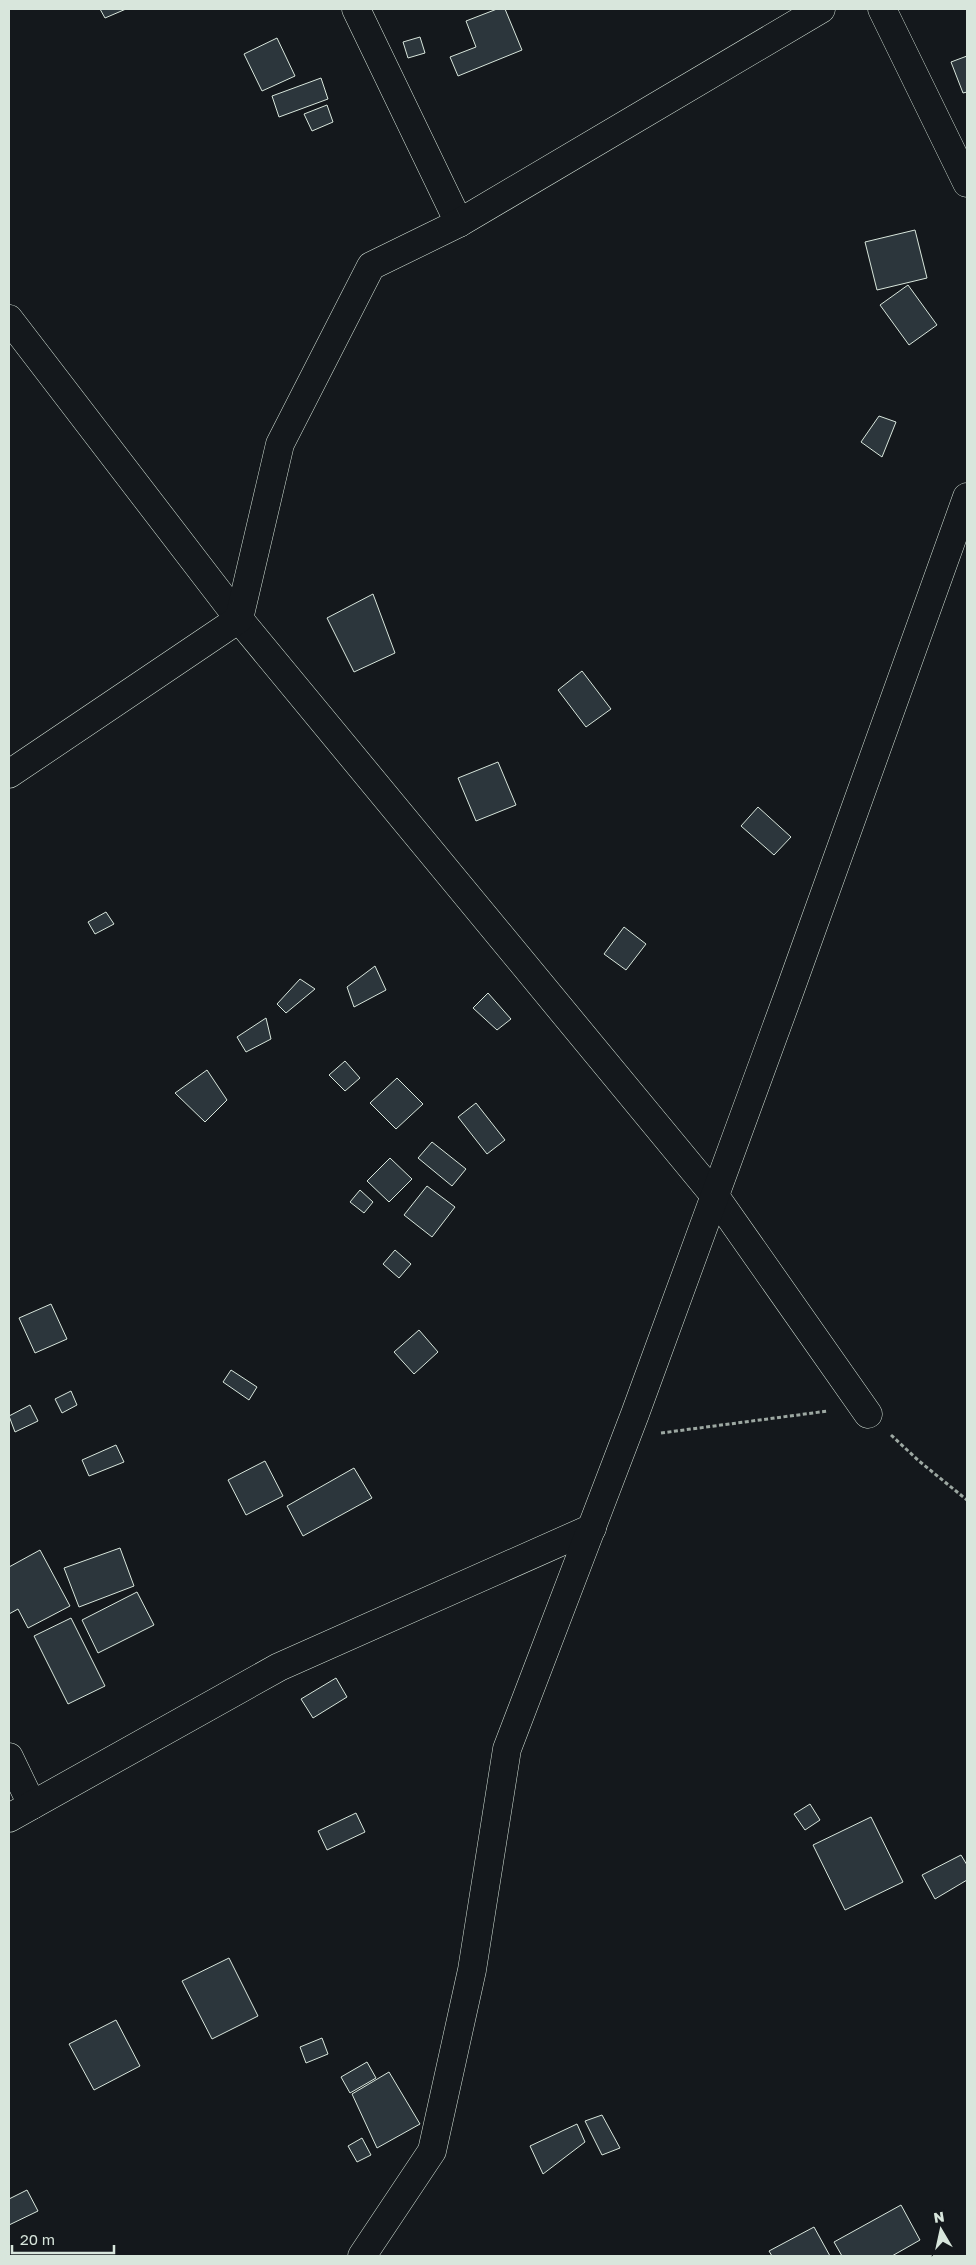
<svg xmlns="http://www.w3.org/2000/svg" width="976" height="2265" viewBox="0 0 976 2265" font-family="'Golos Text',sans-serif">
  <rect width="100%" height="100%" fill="#14181c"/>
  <g fill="#2c363c" stroke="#d8e6dc">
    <polygon points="100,9 126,9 105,18"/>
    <polygon points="497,9 505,9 522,50 458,76 450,57 476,47 466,21"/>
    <polygon points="420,37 425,53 408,58 403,42"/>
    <polygon points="277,38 295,76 262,91 244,54"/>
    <polygon points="967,56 967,92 963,93 951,62"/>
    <polygon points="321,78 328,99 279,117 272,96"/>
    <polygon points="327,105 333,122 312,131 304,114"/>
    <polygon points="915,230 927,278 877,290 865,242"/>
    <polygon points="908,285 937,325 909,345 880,305"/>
    <polygon points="879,416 896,422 882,457 861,442"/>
    <polygon points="373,594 395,653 354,672 327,618"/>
    <polygon points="582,671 611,709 586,727 558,690"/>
    <polygon points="498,762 516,805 476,821 458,778"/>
    <polygon points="758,807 791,837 774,855 741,826"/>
    <polygon points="106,912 114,924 95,934 88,922"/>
    <polygon points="624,927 646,944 626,970 604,954"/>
    <polygon points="375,966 386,990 354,1007 347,987"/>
    <polygon points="300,979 315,989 286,1013 277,1004"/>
    <polygon points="488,993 511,1019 497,1030 473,1008"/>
    <polygon points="266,1018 271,1039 246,1052 237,1037"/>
    <polygon points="345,1061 360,1078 345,1091 329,1075"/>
    <polygon points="207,1070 227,1100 205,1122 175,1093"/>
    <polygon points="397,1078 423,1104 396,1129 370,1103"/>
    <polygon points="476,1103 505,1140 487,1154 458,1117"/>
    <polygon points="432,1142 466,1169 452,1186 418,1158"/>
    <polygon points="390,1158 412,1179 389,1202 367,1181"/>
    <polygon points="427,1186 455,1207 432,1237 404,1215"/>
    <polygon points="360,1190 373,1202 364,1213 350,1202"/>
    <polygon points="395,1250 411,1264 399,1278 383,1264"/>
    <polygon points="51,1304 67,1339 35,1353 19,1318"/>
    <polygon points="419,1330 438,1352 414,1374 394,1352"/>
    <polygon points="231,1370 257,1387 249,1400 223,1382"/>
    <polygon points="71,1391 77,1405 62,1413 55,1399"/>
    <polygon points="30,1405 38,1421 15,1432 9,1416"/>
    <polygon points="116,1445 124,1462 89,1476 82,1460"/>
    <polygon points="265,1461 283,1496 246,1515 228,1480"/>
    <polygon points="354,1468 372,1498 303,1536 287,1506"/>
    <polygon points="120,1548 134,1586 79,1607 64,1568"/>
    <polygon points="40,1550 70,1606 28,1628 18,1609 9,1614 9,1567"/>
    <polygon points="137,1592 154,1625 98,1653 82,1620"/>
    <polygon points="71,1618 105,1686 68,1704 34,1636"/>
    <polygon points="336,1678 347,1697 313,1718 301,1699"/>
    <polygon points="810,1804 820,1820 805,1830 794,1814"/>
    <polygon points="356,1813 365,1832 327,1850 318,1831"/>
    <polygon points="871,1817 903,1882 845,1910 813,1845"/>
    <polygon points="961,1855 967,1865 967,1880 935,1899 922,1875"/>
    <polygon points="229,1958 258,2016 212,2039 182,1981"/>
    <polygon points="116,2020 140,2066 94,2090 69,2044"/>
    <polygon points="322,2038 328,2054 306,2063 300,2047"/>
    <polygon points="367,2062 376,2078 350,2093 341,2077"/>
    <polygon points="389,2072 420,2124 377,2148 352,2094"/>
    <polygon points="602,2115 620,2148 602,2155 585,2121"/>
    <polygon points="577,2124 585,2142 543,2174 530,2146"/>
    <polygon points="362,2138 371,2155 357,2162 348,2146"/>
    <polygon points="27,2190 38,2211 9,2225 9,2199"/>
    <polygon points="901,2205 920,2240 892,2256 842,2256 834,2242"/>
    <polygon points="814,2227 830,2256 772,2256 769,2251"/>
  </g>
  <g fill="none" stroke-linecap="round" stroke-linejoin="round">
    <defs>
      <g id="street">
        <polyline points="356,9 459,223"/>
        <polyline points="882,9 967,183"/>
        <polyline points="9,319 239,619 715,1196 868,1414"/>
        <polyline points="9,774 239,619 280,444 371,266 459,223 821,9"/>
        <polyline points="9,1757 32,1805"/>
        <polyline points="9,1818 279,1667 592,1528"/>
        <polyline points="362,2256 432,2151 472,1970 507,1749 635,1414 789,993 967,497"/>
      </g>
    </defs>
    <use href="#street" stroke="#d8e6dc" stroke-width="29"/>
    <g stroke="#9da8a2" stroke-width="3" stroke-dasharray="4 2.5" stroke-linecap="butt">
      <polyline points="661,1433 828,1411"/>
      <polyline points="891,1435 919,1461 967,1500"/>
    </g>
    <use href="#street" stroke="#14181c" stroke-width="28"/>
  </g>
  <rect width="976" height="2265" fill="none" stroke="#d8e6dc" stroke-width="20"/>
  <g transform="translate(941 2230) rotate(351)" stroke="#14181c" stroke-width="4" paint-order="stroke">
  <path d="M0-4L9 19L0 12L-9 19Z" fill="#d8e6dc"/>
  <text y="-8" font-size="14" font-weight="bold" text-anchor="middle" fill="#d8e6dc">N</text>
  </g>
  <path d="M12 2245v8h102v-8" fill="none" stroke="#d8e6dc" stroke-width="2.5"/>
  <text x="20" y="2245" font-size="15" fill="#d8e6dc" stroke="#14181c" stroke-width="4" paint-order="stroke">20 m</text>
</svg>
